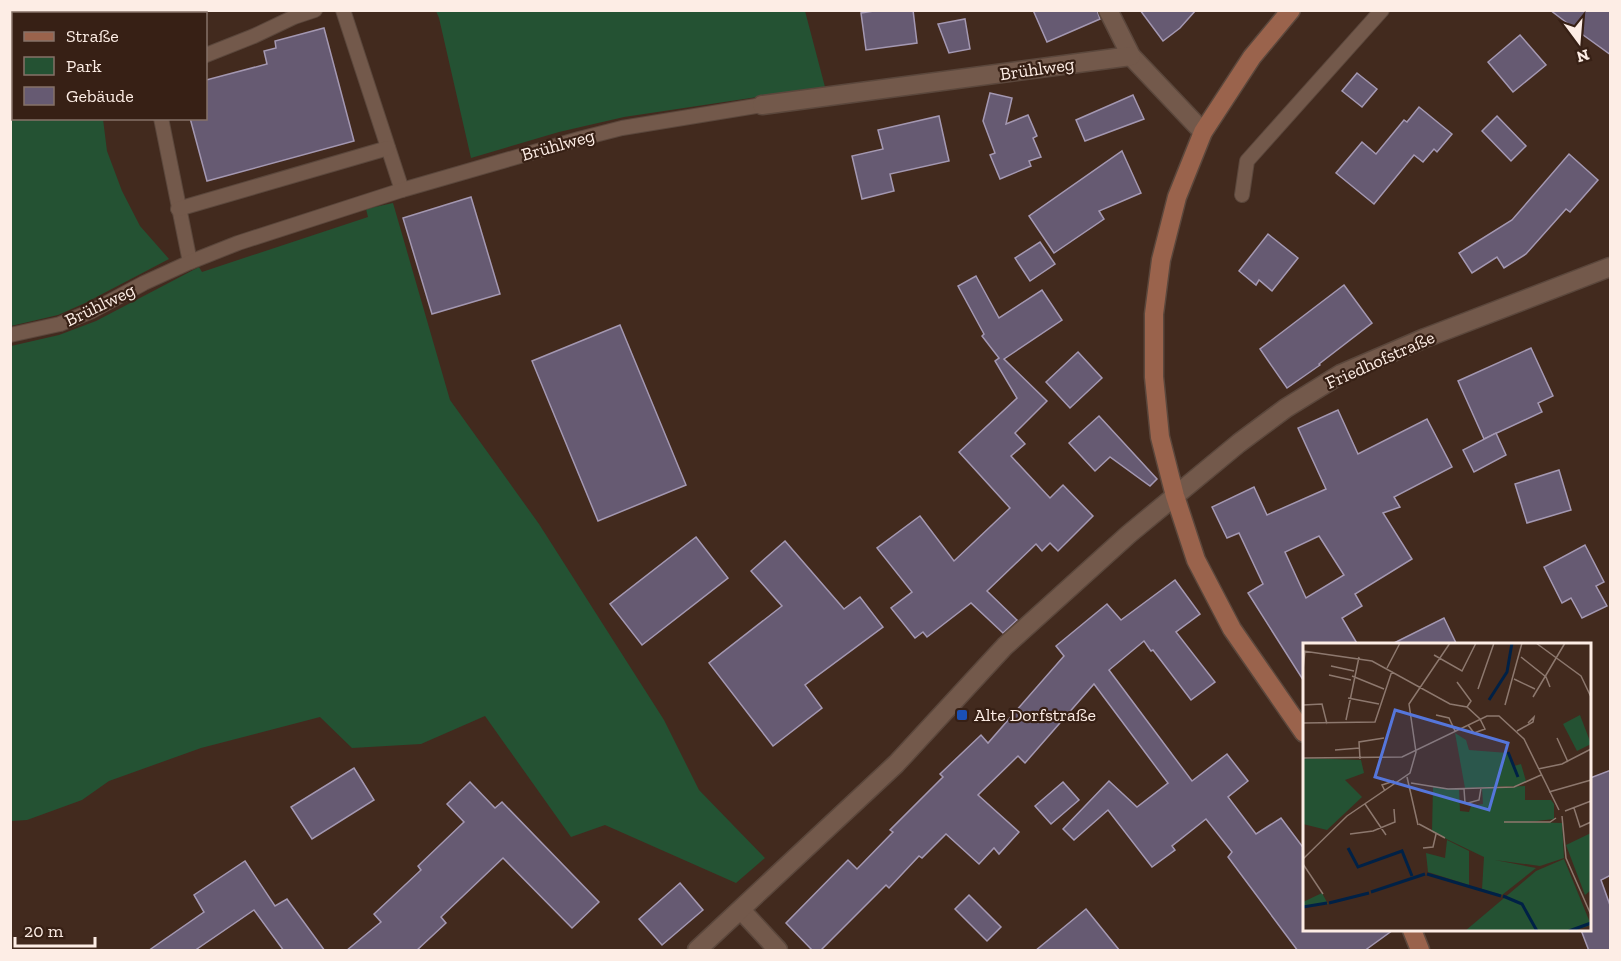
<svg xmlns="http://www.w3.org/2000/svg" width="1621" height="961" viewBox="0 0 1621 961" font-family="'Zilla Slab',serif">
  <rect width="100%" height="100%" fill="#422a1e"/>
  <g fill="#245233">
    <polygon points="11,10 188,11 182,14 14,14 14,118 103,119 107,151 122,191 140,226 169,259 85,303 58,315 11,326"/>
    <polygon points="436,11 805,11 825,87 624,117 559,132 471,158 439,18"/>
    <polygon points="393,203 450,400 539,524 664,720 699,790 765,858 736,883 605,825 571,837 485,716 421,744 352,748 320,717 201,748 109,781 82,800 27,820 11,821 11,346 59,335 96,321 199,267 202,272 368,217 366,209"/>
  </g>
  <g fill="#665a72" stroke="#a498b2" stroke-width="1.5" fill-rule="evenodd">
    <polygon points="880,10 913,10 917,43 866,50 861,13"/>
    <polygon points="1033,10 1097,10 1100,19 1047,42"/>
    <polygon points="1140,10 1196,10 1180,28 1163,41"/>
    <polygon points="1550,10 1611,10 1611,55 1579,32"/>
    <polygon points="965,19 970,49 949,53 938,24"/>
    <polygon points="324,28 354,141 207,181 190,118 206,118 206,80 267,64 264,51 276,48 275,41"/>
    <polygon points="1520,35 1546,65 1513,92 1488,62"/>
    <polygon points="1357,73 1377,89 1362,107 1342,91"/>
    <polygon points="990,93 1012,98 1006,124 1028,115 1037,136 1033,138 1041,157 1029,161 1031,166 1000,179 990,155 995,153 983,121"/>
    <polygon points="1133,95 1144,119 1085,141 1076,120"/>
    <polygon points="1419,107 1452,134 1437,152 1434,149 1423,162 1414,155 1374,204 1336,173 1362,142 1376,154 1404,120 1407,122"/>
    <polygon points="939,116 949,161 890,174 894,191 862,199 852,156 883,149 878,130"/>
    <polygon points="1497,116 1526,146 1511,161 1482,131"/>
    <polygon points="1122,151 1141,193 1099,211 1104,219 1054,253 1029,216"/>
    <polygon points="1569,154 1598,180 1570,212 1566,209 1526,254 1504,268 1497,257 1472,273 1459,253 1512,220"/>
    <polygon points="471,197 500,294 432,314 403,218"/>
    <polygon points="1268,234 1298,258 1272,291 1259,280 1256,285 1239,271"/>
    <polygon points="1040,242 1055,264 1030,281 1015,258"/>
    <polygon points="976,276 999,318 1042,290 1062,320 1004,359 1047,401 1015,433 1025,444 1011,456 1050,498 1063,485 1093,516 1058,551 1050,543 1042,551 1036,544 987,591 1017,620 1003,633 971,603 927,637 923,632 915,638 891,608 912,592 877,548 920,516 954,561 1010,508 959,452 1017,398 995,361 999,358 982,336 984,334 958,286"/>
    <polygon points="1344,285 1372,323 1319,364 1320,365 1287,388 1260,349"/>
    <polygon points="620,325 686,485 598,521 532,361"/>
    <polygon points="1531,348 1553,396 1538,403 1542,412 1484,439 1458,381"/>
    <polygon points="1078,352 1102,378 1070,408 1046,382"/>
    <path d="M1338,410L1358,454L1427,419L1452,467L1394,497L1400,507L1383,513L1412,559L1355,594L1362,606L1342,618L1358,645H1305V683L1248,593L1263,584L1239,533L1227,538L1212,507L1254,487L1267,515L1326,489L1298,428ZM1319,536L1344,575L1306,598L1285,552Z"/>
    <polygon points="1099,416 1157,479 1150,486 1110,457 1095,471 1069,443"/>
    <polygon points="1496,433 1506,455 1474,472 1463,450"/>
    <polygon points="1559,470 1571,510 1527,523 1515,484"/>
    <polygon points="696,537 728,578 642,645 610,604"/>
    <polygon points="785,541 844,609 860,597 883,627 805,685 822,708 773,746 709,663 782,606 751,571"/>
    <polygon points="1585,545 1604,582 1596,586 1607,606 1582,618 1571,598 1562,603 1544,567"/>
    <polygon points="1175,580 1200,614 1176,632 1215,682 1191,700 1153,650 1151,651 1144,641 1109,670 1192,781 1227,754 1248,781 1228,797 1256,834 1281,818 1305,850 1305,930 1393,930 1364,951 1298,951 1228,857 1232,852 1206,819 1172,846 1175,850 1152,867 1108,810 1074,840 1063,829 1109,781 1137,807 1168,783 1094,684 1025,763 1018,756 978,795 1019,832 999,854 994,848 979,864 946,834 922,858 919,856 889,888 886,885 820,951 813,951 786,923 848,860 857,869 893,832 890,830 943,777 940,774 981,735 988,743 1064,656 1056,646 1107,604 1121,620"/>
    <polygon points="1444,618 1457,645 1390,645"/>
    <polygon points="354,768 374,800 312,839 291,807"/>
    <polygon points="1611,770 1611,875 1601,880 1611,908 1611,951 1589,951 1581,930 1590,930 1590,778"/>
    <polygon points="470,782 495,808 502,802 599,902 572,928 503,858 441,917 446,923 416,951 346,951 381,922 374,914 421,870 418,866 464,822 447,804"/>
    <polygon points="1063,782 1079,800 1051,824 1035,806"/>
    <polygon points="245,861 275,906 287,899 325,951 284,951 254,910 194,951 148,951 204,912 194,895"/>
    <polygon points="680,883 703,910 662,945 639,919"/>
    <polygon points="969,895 1001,927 987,941 955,909"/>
    <polygon points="1086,909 1120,951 1035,951"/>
  </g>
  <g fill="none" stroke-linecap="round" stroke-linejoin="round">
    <defs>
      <g id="lane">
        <polyline points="343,10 402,190"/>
        <polyline points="206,55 254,36 294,17 315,10"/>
        <polyline points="161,118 190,262"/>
        <polyline points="1242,195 1247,161 1382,10"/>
        <polyline points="178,209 388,148"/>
        <polyline points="10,335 60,324 92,311 144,283 190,262 238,243 402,190 579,139 622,128 762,105"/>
      </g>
      <g id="street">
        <polyline points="1108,10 1131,56 1203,132"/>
        <polyline points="762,105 1131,56"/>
        <polyline points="741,910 778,950"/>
        <polyline points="697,950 896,764 1005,646 1129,534 1239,443 1286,408 1341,374 1425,338 1610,267"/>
      </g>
      <g id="secondary">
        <polyline points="1291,10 1252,57 1203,132 1177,197 1161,260 1154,314 1154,377 1160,437 1175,496 1196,560 1232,629 1304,733"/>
        <polyline points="1412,930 1420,950"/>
      </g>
    </defs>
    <use href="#lane" stroke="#5b473c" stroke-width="16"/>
    <use href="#street" stroke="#5b473c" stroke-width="21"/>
    <use href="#secondary" stroke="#5b473c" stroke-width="21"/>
    <use href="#lane" stroke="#73594b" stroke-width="14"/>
    <use href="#street" stroke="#73594b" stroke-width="18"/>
    <use href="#secondary" stroke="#9a634c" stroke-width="18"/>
  </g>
  <rect fill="#1a4fb4" stroke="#372015" stroke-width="2" x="956" y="709" width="12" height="12" rx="3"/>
  <g text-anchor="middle" stroke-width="4.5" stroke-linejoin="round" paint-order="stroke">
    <g font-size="18" fill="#fdede5" stroke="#372015">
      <text transform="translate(1037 69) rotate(-8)" y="6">Brühlweg</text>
      <text transform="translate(558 145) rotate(-16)" y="6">Brühlweg</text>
      <text transform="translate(100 305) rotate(-26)" y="6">Brühlweg</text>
      <text transform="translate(1380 360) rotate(-24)" y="6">Friedhofstraße</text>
    </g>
    <g font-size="18" fill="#fdede5" stroke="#372015" text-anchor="start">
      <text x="974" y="721">Alte Dorfstraße</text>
    </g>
  </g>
  <g transform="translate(1303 643)">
    <rect width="288" height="288" fill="#422a1e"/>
    <path d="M277,72L288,101L274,108L260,81ZM152,90L163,97L166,107L205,110L211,123L218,121L223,138L233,134L214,143L162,145ZM0,115L58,117L61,130L42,137L59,154L24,187L0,181ZM222,143V157H248L251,161V176L225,179L259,180L261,215L237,223L192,217L233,225L199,252L179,246L181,214L129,189L130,144L156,146L157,168L166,169L168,163L180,161L179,145ZM288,190V247L282,252L263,202ZM144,197L166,208V242L125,229L123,210L142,215ZM261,216L288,282L270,288H162L233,228ZM19,250L25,261L0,265V259Z" fill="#245233"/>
    <path fill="none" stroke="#002146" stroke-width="3" d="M186,57L204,29L209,0M205,109L215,134M45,205L55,224L99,208L109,233M124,231L198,253M68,249L122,231M200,253L219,261L234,288M26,260L66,250M0,264L24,260M266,288L288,280"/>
    <path fill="none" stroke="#8d786e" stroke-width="1.5" d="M233,0L278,33L288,54M0,8L69,18L147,61L164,64L177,76L182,86L171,90L165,82M131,12L159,28L173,0M218,14L243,34L247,44M28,23L51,28M84,25L97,0M0,27L2,8M26,32L48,37M49,33L81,46M211,36L232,46M154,39L168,58L164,64M175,46L191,0M230,54L262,0M45,55L76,61M0,62L19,61L24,81M202,62L219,0M133,72L146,75L152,88M43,77L56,14M0,80L72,79L89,28M214,88L230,79L231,74L225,80M254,95L265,119M32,107L57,105M0,115L99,114L184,73H196L221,96L256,167M57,116L56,99L81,95M235,126L259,121L288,106M104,134L115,182M108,140L145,146L211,144L238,132M161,146L162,160H165L176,157L178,145M82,148L79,142L91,138M246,149L288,137M62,161L83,192M271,165L277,184L288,179M262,168L288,158M259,173L263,215L288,272M201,179H247L253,175M116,181L142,195M47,191L70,188L92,179L91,166M120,205L130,204L133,191M0,216L44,173L107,130L113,109L106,61L147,0M0,221L20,251"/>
    <path fill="#5576db" fill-opacity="0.15" stroke="#5576db" stroke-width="3" d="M92,67L205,100L186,167L72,134Z"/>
    <rect width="288" height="288" fill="none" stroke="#fdede5" stroke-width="3"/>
  </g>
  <rect width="1621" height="961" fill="none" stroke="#fdede5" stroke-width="24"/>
  <rect x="12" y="12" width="195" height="108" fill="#372015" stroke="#867268" stroke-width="1.5"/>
  <rect x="24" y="32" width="30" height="9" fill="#9a634c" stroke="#867268" stroke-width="1.5"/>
  <text x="66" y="42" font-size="18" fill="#fdede5">Straße</text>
  <rect x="24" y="57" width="30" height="18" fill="#245233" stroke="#867268" stroke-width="1.5"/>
  <text x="66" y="72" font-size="18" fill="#fdede5">Park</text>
  <rect x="24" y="87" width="30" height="18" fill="#665a72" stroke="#867268" stroke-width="1.5"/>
  <text x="66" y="102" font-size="18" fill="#fdede5">Gebäude</text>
  <g transform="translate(1579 42) rotate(164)" stroke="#372015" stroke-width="4.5" paint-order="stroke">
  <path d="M0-4.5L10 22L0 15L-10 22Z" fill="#fdede5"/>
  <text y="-9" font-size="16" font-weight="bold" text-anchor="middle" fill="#fdede5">N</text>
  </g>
  <path d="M15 937v9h80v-9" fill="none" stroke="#fdede5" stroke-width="3"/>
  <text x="24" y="937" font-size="18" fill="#fdede5" stroke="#372015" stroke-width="4.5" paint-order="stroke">20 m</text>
</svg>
